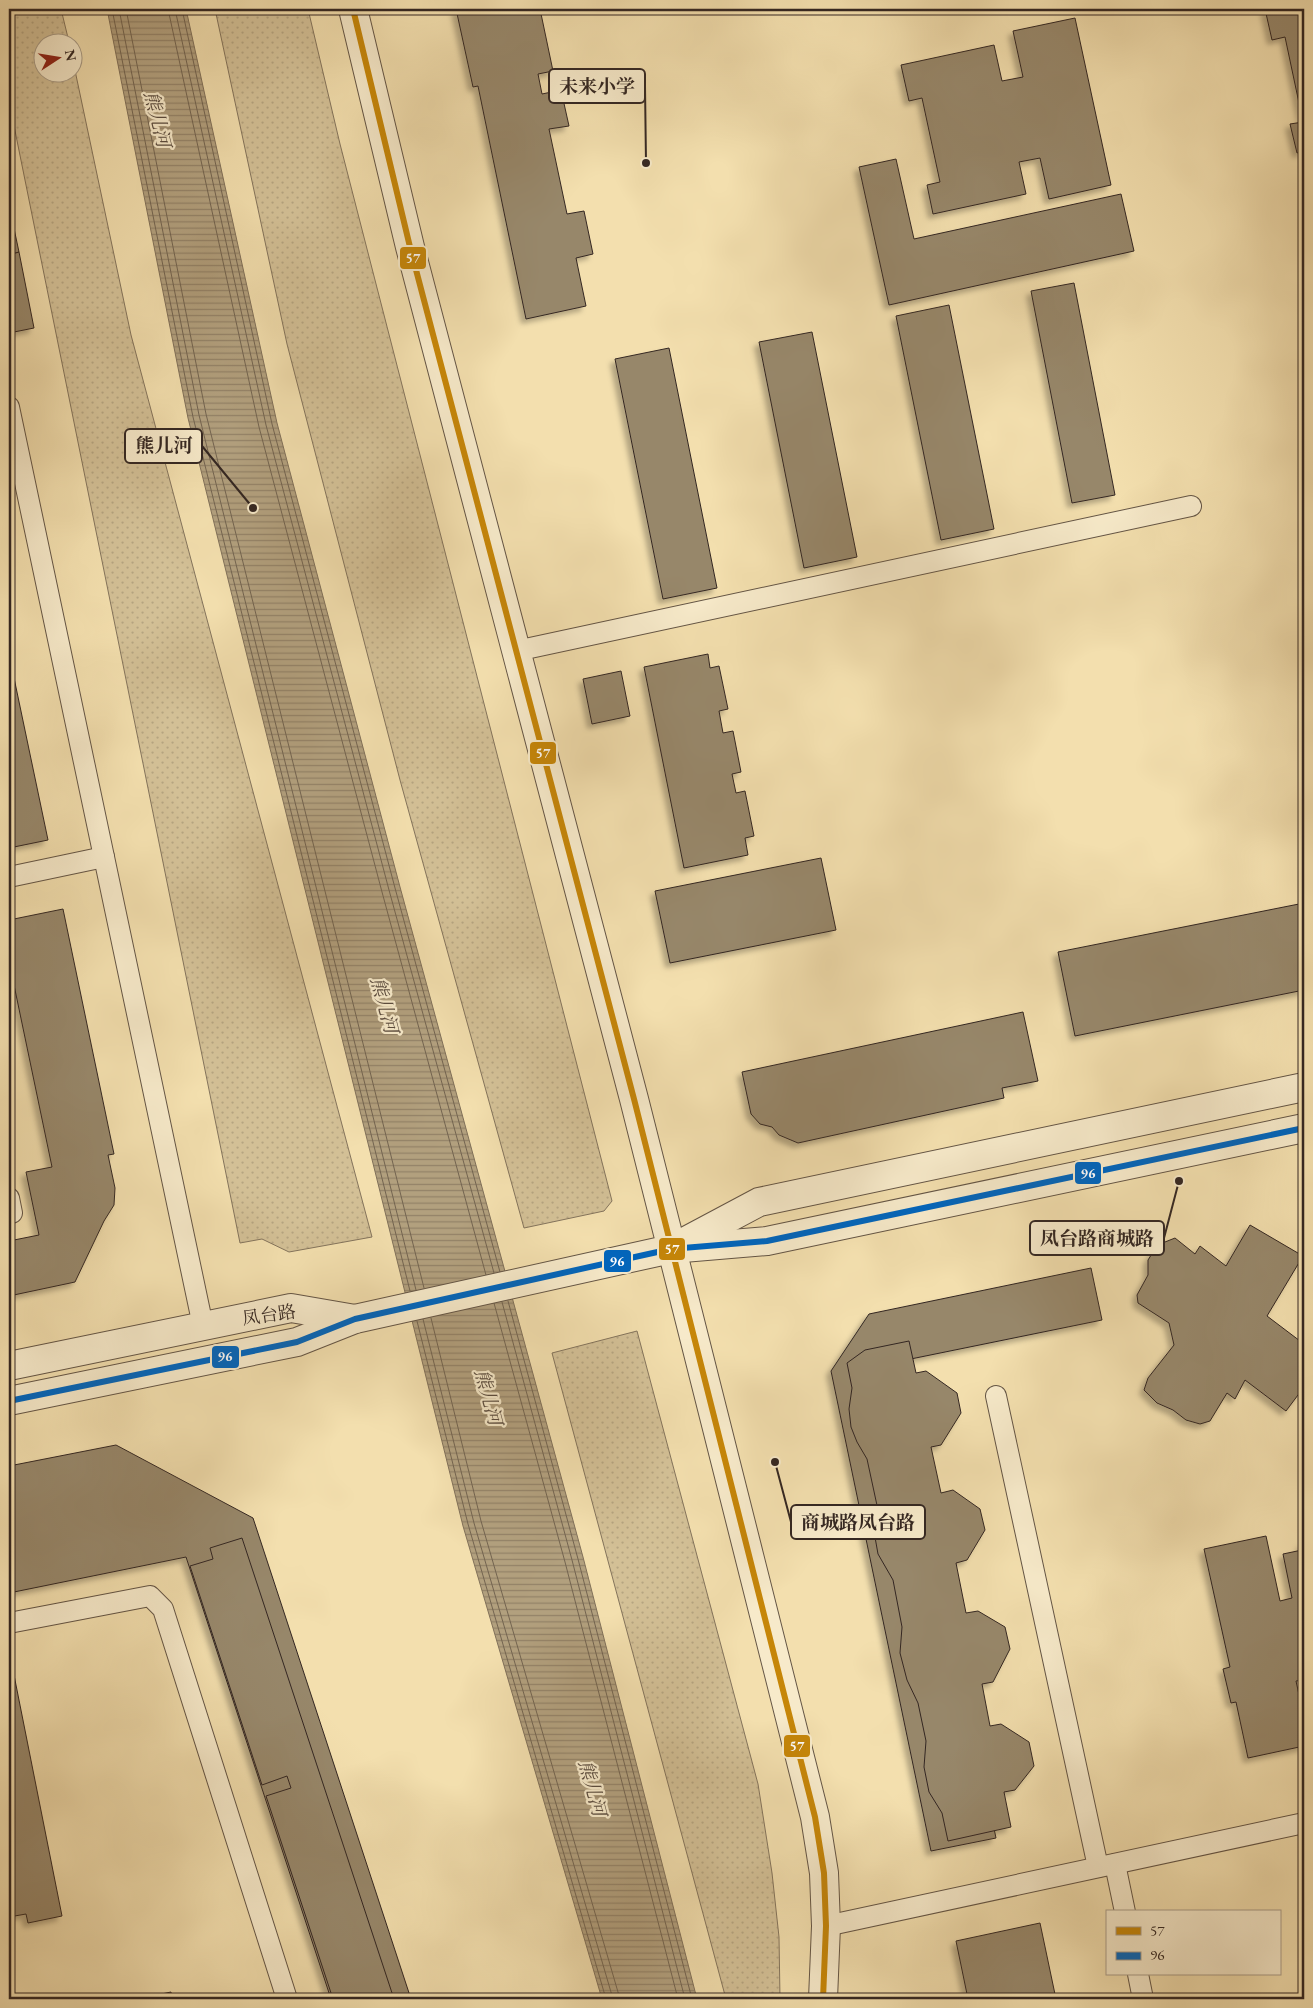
<svg xmlns="http://www.w3.org/2000/svg" width="1313" height="2008" viewBox="0 0 1313 2008" font-family="'EB Garamond','Noto Serif SC',serif">
  <defs>
    <pattern id="grass-dots" width="8" height="8" patternUnits="userSpaceOnUse" patternTransform="scale(1.25)"><rect width="8" height="8" fill="#d3c096"/><path d="M2 2h.1M6 6h.1" fill="none" stroke="#b6a581" stroke-width="1.8" stroke-linecap="round"/></pattern>
    <pattern id="water-rules" width="6" height="5" patternUnits="userSpaceOnUse" patternTransform="scale(1.25)"><rect width="6" height="5" fill="#b2a07e"/><path d="M0 2.5h6" fill="none" stroke="#928267"/></pattern>
    <filter id="shadow"><feDropShadow dx="-4.5" dy="4.5" stdDeviation="2.5" flood-color="#0004"/></filter>
  </defs>
  <rect width="100%" height="100%" fill="#f3dfae"/>
  <filter id="stains"><feTurbulence type="fractalNoise" baseFrequency=".004" numOctaves="4"/><feColorMatrix values="0 0 0 0 .2 0 0 0 0 .09 0 0 0 0 .02 0 0 0 .5 -.17"/></filter>
  <radialGradient id="worn" r=".72"><stop offset=".6" stop-color="#630" stop-opacity="0"/><stop offset="1" stop-color="#630" stop-opacity=".3"/></radialGradient>
  <g fill="url(#grass-dots)" stroke="#84745c">
    <polygon points="9,9 61,9 69,42 42,42 42,72 72,72 73,61 131,335 372,1237 289,1252 262,1239 240,1243 9,101"/>
    <polygon points="215,9 308,9 340,144 612,1201 604,1211 524,1228 400,780 287,344"/>
    <polygon points="637,1331 758,1784 772,1873 779,1937 780,1999 726,1999 552,1353"/>
  </g>
  <polygon fill="url(#water-rules)" stroke="#807059" points="107,9 186,9 277,423 400,887 583,1557 697,1999 602,1999 463,1526 188,418"/>
  <g fill="none" stroke-linecap="round" stroke-linejoin="round">
    <g stroke="#736450" stroke-width="1">
      <polyline points="112,9 193,417 410,1291"/>
      <polyline points="119,9 199,415 416,1290"/>
      <polyline points="126,9 206,414 424,1288"/>
      <polyline points="168,9 259,427 382,892 486,1275"/>
      <polyline points="175,9 266,425 389,890 494,1273"/>
      <polyline points="182,9 272,424 395,888 500,1272"/>
      <polyline points="508,1301 578,1559 692,1999"/>
      <polyline points="502,1302 572,1560 685,1999"/>
      <polyline points="494,1303 565,1562 678,1999"/>
      <polyline points="431,1318 481,1521 620,1999"/>
      <polyline points="423,1319 474,1523 613,1999"/>
      <polyline points="417,1321 468,1524 606,1999"/>
    </g>
  </g>
  <g fill="#97876b" stroke="#342722" filter="url(#shadow)">
    <polygon points="456,9 540,9 553,71 538,74 542,94 561,90 569,126 549,129 567,214 584,211 593,254 576,258 586,306 526,319 478,86 473,87"/>
    <polygon points="1265,9 1304,9 1304,151 1297,153 1290,124 1303,122 1285,37 1272,40"/>
    <polygon points="1075,18 1111,185 1049,199 1040,158 1019,162 1026,194 933,214 927,185 940,182 922,98 909,101 901,65 994,45 1002,81 1023,77 1013,31"/>
    <polygon points="896,159 914,239 1121,194 1134,251 889,305 859,167"/>
    <polygon points="9,205 19,252 9,255"/>
    <polygon points="19,252 34,328 9,333 9,255"/>
    <polygon points="1074,283 1115,495 1072,503 1031,291"/>
    <polygon points="949,305 994,529 941,540 896,316"/>
    <polygon points="812,332 857,557 804,568 759,342"/>
    <polygon points="669,348 717,588 663,599 615,359"/>
    <polygon points="9,654 48,840 9,848"/>
    <polygon points="708,654 710,668 719,666 728,709 719,711 723,733 733,731 741,772 732,774 736,793 745,791 754,836 745,838 748,855 684,868 644,667"/>
    <polygon points="621,671 630,716 592,724 583,679"/>
    <polygon points="821,858 836,930 670,963 655,891"/>
    <polygon points="1304,903 1304,990 1075,1036 1058,952"/>
    <polygon points="63,909 114,1154 108,1155 115,1188 114,1205 104,1221 75,1282 9,1296 9,1241 39,1235 26,1172 52,1167 9,961 9,920"/>
    <polygon points="1023,1012 1038,1081 1002,1088 1004,1098 798,1143 779,1135 772,1127 760,1124 751,1114 742,1072"/>
    <polygon points="1250,1225 1303,1256 1267,1316 1304,1344 1304,1387 1286,1411 1245,1380 1235,1399 1227,1393 1210,1421 1200,1424 1186,1420 1173,1410 1157,1403 1144,1390 1148,1378 1174,1345 1169,1323 1138,1303 1137,1295 1148,1275 1148,1260 1155,1249 1165,1242 1175,1238 1195,1254 1200,1246 1226,1266"/>
    <polygon points="1091,1268 1102,1320 896,1362 996,1838 931,1851 831,1371 869,1314"/>
    <polygon points="909,1341 916,1373 926,1371 957,1393 961,1413 941,1445 931,1447 941,1493 953,1490 980,1509 985,1530 967,1560 956,1563 966,1613 978,1611 1005,1627 1010,1649 993,1682 982,1684 990,1726 1001,1724 1029,1742 1034,1766 1015,1790 1004,1792 1011,1827 948,1841 942,1813 929,1792 924,1767 926,1741 918,1703 907,1680 900,1653 902,1627 893,1580 878,1554 873,1526 878,1510 867,1459 857,1442 851,1427 849,1409 852,1388 847,1363 865,1350"/>
    <polygon points="116,1445 253,1518 411,1999 331,1999 186,1557 9,1593 9,1466"/>
    <polygon points="1266,1536 1280,1601 1292,1598 1283,1554 1302,1550 1301,1544 1304,1543 1304,1680 1296,1681 1304,1718 1304,1746 1248,1758 1236,1702 1231,1703 1223,1669 1230,1667 1204,1549"/>
    <polygon points="242,1538 394,1999 333,1999 266,1796 291,1788 287,1776 262,1785 190,1566 213,1559 210,1548"/>
    <polygon points="13,1670 62,1916 28,1923 26,1914 9,1917 9,1671"/>
    <polygon points="1040,1923 1056,1999 968,1999 956,1941"/>
    <polygon points="171,1992 172,1999 137,1999"/>
  </g>
  <g fill="none" stroke-linecap="round" stroke-linejoin="round">
    <defs>
      <g id="service">
        <polyline points="9,407 203,1326"/>
        <polyline points="516,651 1191,506"/>
        <polyline points="9,877 104,857"/>
        <polyline points="9,1198 12,1213"/>
        <polyline points="996,1396 1098,1867"/>
        <polyline points="9,1623 150,1596 163,1609 287,1999"/>
        <polyline points="1115,1864 1125,1912"/>
        <polyline points="826,1926 1304,1823"/>
        <polyline points="1138,1974 1143,1999"/>
      </g>
      <g id="minor">
        <polyline points="353,9 410,247 634,1099 815,1817 824,1873 826,1926 823,1999"/>
        <polyline points="682,1243 759,1202 1304,1087"/>
        <polyline points="9,1366 291,1308 355,1319"/>
        <polyline points="9,1401 297,1342 355,1319 671,1249 767,1241 1304,1128"/>
      </g>
    </defs>
    <use href="#service" stroke="#645545" stroke-width="22"/>
    <use href="#minor" stroke="#645545" stroke-width="30"/>
    <use href="#service" stroke="#f7eaca" stroke-width="20"/>
    <use href="#minor" stroke="#f7eaca" stroke-width="28"/>
    <defs>
      <polyline id="bus-1" points="353,9 410,247 634,1099 815,1817 824,1873 826,1926 823,1999"/>
      <polyline id="bus-2" points="9,1401 297,1342 355,1319 671,1249 767,1241 1304,1128"/>
    </defs>
    <use href="#bus-1" stroke="#f7eaca" stroke-width="10"/>
    <use href="#bus-2" stroke="#f7eaca" stroke-width="10"/>
    <use href="#bus-1" stroke="#c68608" stroke-width="6"/>
    <use href="#bus-2" stroke="#0065bd" stroke-width="6"/>
  </g>
  <g text-anchor="middle" stroke-width="4.5" stroke-linejoin="round" paint-order="stroke">
    <g font-size="18" fill="#342722" stroke="#f7eaca">
      <text transform="translate(269 1315) rotate(-8)" y="6">凤台路</text>
    </g>
    <g font-size="19" font-style="italic" fill="#5a4b3e" stroke="#f7eaca">
      <text transform="translate(158 119) rotate(76)" y="7">熊儿河</text>
      <text transform="translate(385 1005) rotate(75)" y="7">熊儿河</text>
      <text transform="translate(489 1397) rotate(75)" y="7">熊儿河</text>
      <text transform="translate(593 1788) rotate(75)" y="7">熊儿河</text>
    </g>
  </g>
  <path fill="none" stroke="#342722" stroke-width="2" d="M646 163L645 86M253 508L202 446M1179 1181L1164 1238M775 1462L791 1522"/>
  <g fill="#342722" stroke="#f7eaca" stroke-width="2">
    <circle cx="646" cy="163" r="5"/>
    <circle cx="253" cy="508" r="5"/>
    <circle cx="1179" cy="1181" r="5"/>
    <circle cx="775" cy="1462" r="5"/>
  </g>
  <g fill="#f7eaca" stroke="#342722" stroke-width="2">
    <rect x="549" y="69" width="96" height="34" rx="5"/>
    <rect x="125" y="429" width="77" height="34" rx="5"/>
    <rect x="1030" y="1221" width="134" height="34" rx="5"/>
    <rect x="791" y="1505" width="134" height="34" rx="5"/>
  </g>
  <g font-size="19" text-anchor="middle" font-weight="bold" fill="#342722">
    <text x="597" y="93">未来小学</text>
    <text x="164" y="452">熊儿河</text>
    <text x="1097" y="1245">凤台路商城路</text>
    <text x="858" y="1529">商城路凤台路</text>
  </g>
  <g stroke="#f7eaca" stroke-width="2">
    <rect x="399" y="246" width="28" height="24" rx="5" fill="#c68608"/>
    <rect x="529" y="741" width="28" height="24" rx="5" fill="#c68608"/>
    <rect x="1074" y="1161" width="28" height="24" rx="5" fill="#0065bd"/>
    <rect x="658" y="1237" width="28" height="24" rx="5" fill="#c68608"/>
    <rect x="603" y="1249" width="29" height="24" rx="5" fill="#0065bd"/>
    <rect x="211" y="1345" width="29" height="24" rx="5" fill="#0065bd"/>
    <rect x="783" y="1734" width="28" height="24" rx="5" fill="#c68608"/>
  </g>
  <g font-size="14" text-anchor="middle" font-weight="bold" fill="#fff">
    <text x="413" y="263">57</text>
    <text x="543" y="758">57</text>
    <text x="1088" y="1178">96</text>
    <text x="672" y="1254">57</text>
    <text x="617" y="1266">96</text>
    <text x="225" y="1361">96</text>
    <text x="797" y="1751">57</text>
  </g>
  <rect width="1313" height="2008" fill="none" stroke="#f3dfae" stroke-width="30"/>
  <rect x="10" y="10" width="1293" height="1988" fill="none" stroke="#342722" stroke-width="2.5"/>
  <rect x="15" y="15" width="1283" height="1978" fill="none" stroke="#342722"/>
  <rect x="1106" y="1910" width="175" height="65" fill="#f7eaca" stroke="#a99c87"/>
  <rect x="1116" y="1927" width="25" height="8" fill="#c68608" stroke="#a99c87"/>
  <text x="1150" y="1936" font-size="15" fill="#342722">57</text>
  <rect x="1116" y="1952" width="25" height="8" fill="#0065bd" stroke="#a99c87"/>
  <text x="1150" y="1960" font-size="15" fill="#342722">96</text>
  <g transform="translate(58 58) rotate(78)"><circle r="24" fill="#f7eaca" stroke="#a99c87"/>
  <path d="M0-4L9 19L0 12L-9 19Z" fill="#8f2418"/>
  <text y="-8" font-size="14" font-weight="bold" text-anchor="middle" fill="#342722">N</text>
  </g>
  <rect width="100%" height="100%" filter="url(#stains)"/>
  <rect width="100%" height="100%" fill="url(#worn)"/>
</svg>
